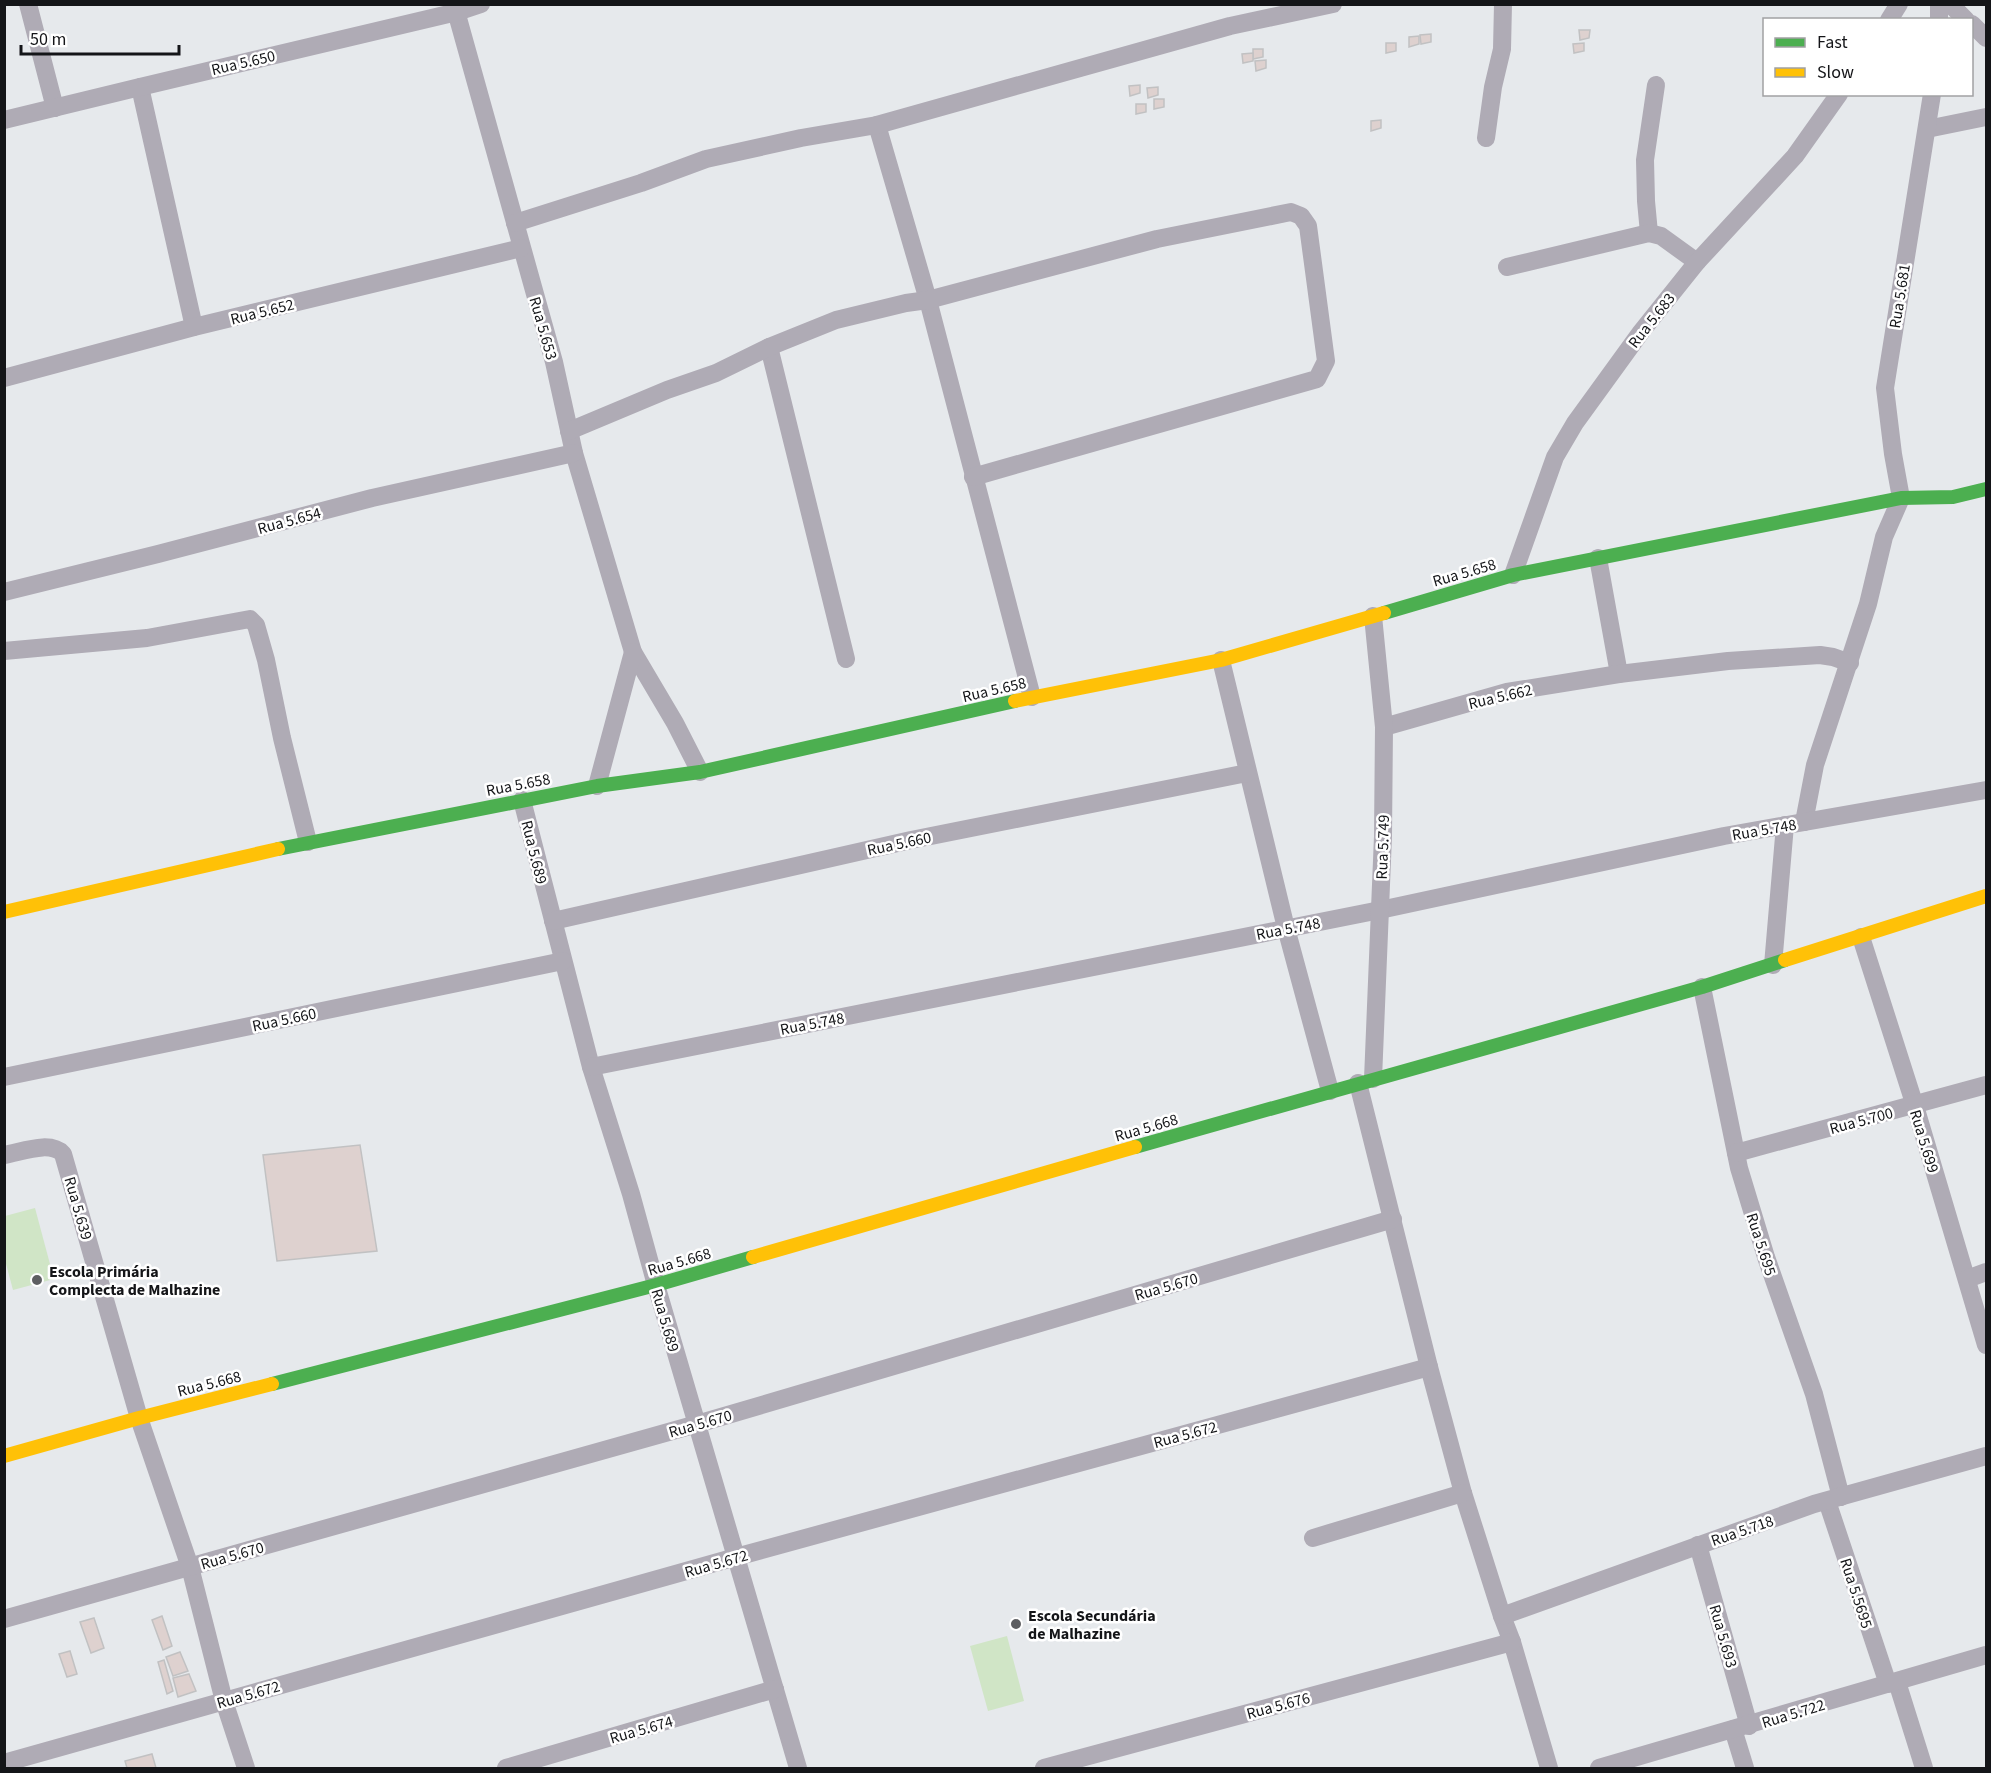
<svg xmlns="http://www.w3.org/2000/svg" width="1991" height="1773" viewBox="0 0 1991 1773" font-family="'Source Sans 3',sans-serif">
  <rect width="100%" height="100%" fill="#e6e9ec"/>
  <g fill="#d0e5c6">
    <polygon points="35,1208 54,1279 13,1290 5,1260 5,1216"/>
    <polygon points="1007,1636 1024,1701 988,1711 970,1646"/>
  </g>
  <g fill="#ded1cf" stroke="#c1c1c2" stroke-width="1.5">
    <polygon points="1579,30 1590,30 1589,38 1580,40"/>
    <polygon points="1431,34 1431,42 1421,44 1420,35"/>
    <polygon points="1419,36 1419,44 1409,47 1409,37"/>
    <polygon points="1386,43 1396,43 1396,51 1386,53"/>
    <polygon points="1584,43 1584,51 1574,53 1573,44"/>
    <polygon points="1253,49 1263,49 1263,57 1253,59"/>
    <polygon points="1253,53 1253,61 1243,63 1242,54"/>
    <polygon points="1266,60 1266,68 1256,71 1255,61"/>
    <polygon points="1140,85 1140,93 1130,96 1129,86"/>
    <polygon points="1158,87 1158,95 1148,98 1147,88"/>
    <polygon points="1154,99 1164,99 1164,107 1154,109"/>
    <polygon points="1136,104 1146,104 1146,112 1136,114"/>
    <polygon points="1381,120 1381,128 1371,131 1371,121"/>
    <polygon points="360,1145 377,1251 277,1261 263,1155"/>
    <polygon points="162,1616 172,1646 163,1650 152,1620"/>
    <polygon points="94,1618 104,1648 91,1653 80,1622"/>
    <polygon points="70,1651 77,1674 67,1677 59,1654"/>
    <polygon points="180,1652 188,1671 173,1676 166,1657"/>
    <polygon points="164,1660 173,1691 167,1694 158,1662"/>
    <polygon points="189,1674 196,1691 178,1697 173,1678"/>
    <polygon points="152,1754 156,1768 127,1768 125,1761"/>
  </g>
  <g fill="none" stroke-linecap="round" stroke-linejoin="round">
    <g stroke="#afabb5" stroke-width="18">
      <polyline points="28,4 55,108"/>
      <polyline points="454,4 554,362 574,453 633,652 675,723 700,772"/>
      <polyline points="1950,4 1966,20"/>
      <polyline points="1889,20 1899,4"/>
      <polyline points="1939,20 1939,4"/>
      <polyline points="1972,24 1986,38"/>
      <polyline points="140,87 194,327"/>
      <polyline points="4,120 140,87 457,12 481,4"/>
      <polyline points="877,125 928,300 1032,697"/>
      <polyline points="1927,129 1986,117"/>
      <polyline points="1486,138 1493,87 1502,49 1503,4"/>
      <polyline points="515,223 641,183 706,159 801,138 877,125 1230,26 1333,4"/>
      <polyline points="1649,233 1646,201 1645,160 1656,85"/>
      <polyline points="1507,267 1649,233 1661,236 1697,262"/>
      <polyline points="769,347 846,659"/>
      <polyline points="4,378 194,327 521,248"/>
      <polyline points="569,431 667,390 716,373 769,347 836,320 906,303 928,300 1157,239 1291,212 1301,216 1308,226 1326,361 1317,379 973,477"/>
      <polyline points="1598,558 1619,674"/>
      <polyline points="1513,575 1555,457 1575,423 1641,332 1697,262 1795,156 1839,94"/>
      <polyline points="4,592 158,554 372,498 574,453"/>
      <polyline points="4,651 147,638 250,619 256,625 266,660 282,738 308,842"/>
      <polyline points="1221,660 1286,928 1330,1091"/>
      <polyline points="1384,727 1507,692 1619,674 1728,661 1820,655 1833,657 1850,663"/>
      <polyline points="597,786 633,652"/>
      <polyline points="522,800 591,1067 631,1194 656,1285 798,1768"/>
      <polyline points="1804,822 1815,765 1868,604 1884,537 1901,498 1893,454 1885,388 1932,94"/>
      <polyline points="553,921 911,840 1247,773"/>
      <polyline points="1861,937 1915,1106 1986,1345"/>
      <polyline points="1773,965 1785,825"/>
      <polyline points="1702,987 1739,1168 1766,1257 1814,1394 1841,1497"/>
      <polyline points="591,1067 1380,910 1724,836 1986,790"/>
      <polyline points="4,1077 563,961"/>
      <polyline points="1373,1079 1383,836 1384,727 1373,616"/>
      <polyline points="1358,1083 1429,1367 1463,1493 1502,1616 1512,1642 1549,1768"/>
      <polyline points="1736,1153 1986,1085"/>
      <path d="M4,1155C22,1152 50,1140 63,1154L139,1418L190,1567L224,1701L246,1768"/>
      <polyline points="1967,1279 1986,1272"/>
      <polyline points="1827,1501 1888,1684"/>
      <polyline points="1313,1538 1463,1493"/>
      <polyline points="1698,1545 1749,1726"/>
      <polyline points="1502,1616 1814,1504 1986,1456"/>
      <polyline points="4,1619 697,1424 1393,1219"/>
      <polyline points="1897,1682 1924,1768"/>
      <polyline points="1733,1729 1745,1768"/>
      <polyline points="4,1763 736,1557 1429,1367"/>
      <polyline points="506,1768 775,1689"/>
      <polyline points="1044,1768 1512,1642"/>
      <polyline points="1599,1768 1986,1655"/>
    </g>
    <g stroke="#4caf50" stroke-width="14">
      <polyline points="1384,613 1513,575 1901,498 1953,497 1986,489"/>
      <polyline points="278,849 597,786 700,772 1015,701"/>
      <polyline points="1135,1147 1702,987 1785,960"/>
      <polyline points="272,1384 656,1285 753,1257"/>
    </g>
    <g stroke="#ffc107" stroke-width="14">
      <polyline points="1015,701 1221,660 1384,613"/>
      <polyline points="4,912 278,849"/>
      <polyline points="1785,960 1986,896"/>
      <polyline points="753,1257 1135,1147"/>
      <polyline points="4,1456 139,1418 272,1384"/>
    </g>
  </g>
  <g fill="#5e5f62" stroke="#fff" stroke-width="2">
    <circle cx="37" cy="1280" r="6"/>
    <circle cx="1016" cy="1624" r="6"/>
  </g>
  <g text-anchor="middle" stroke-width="5" stroke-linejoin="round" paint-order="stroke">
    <g font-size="16" fill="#141518" stroke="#fff">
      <text transform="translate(243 62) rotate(-13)" y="6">Rua 5.650</text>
      <text transform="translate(1899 296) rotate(-81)" y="6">Rua 5.681</text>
      <text transform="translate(262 311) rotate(-14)" y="6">Rua 5.652</text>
      <text transform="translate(1651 320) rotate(-52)" y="6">Rua 5.683</text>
      <text transform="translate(544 328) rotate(74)" y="6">Rua 5.653</text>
      <text transform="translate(289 520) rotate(-15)" y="6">Rua 5.654</text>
      <text transform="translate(1464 572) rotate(-16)" y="6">Rua 5.658</text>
      <text transform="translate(994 689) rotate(-13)" y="6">Rua 5.658</text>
      <text transform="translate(1500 696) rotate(-13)" y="6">Rua 5.662</text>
      <text transform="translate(518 784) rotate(-11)" y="6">Rua 5.658</text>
      <text transform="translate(1764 829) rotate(-10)" y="6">Rua 5.748</text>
      <text transform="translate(899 843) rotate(-12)" y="6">Rua 5.660</text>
      <text transform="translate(1382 847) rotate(-88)" y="6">Rua 5.749</text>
      <text transform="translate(535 852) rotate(76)" y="6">Rua 5.689</text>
      <text transform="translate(1288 928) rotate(-11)" y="6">Rua 5.748</text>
      <text transform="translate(284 1019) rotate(-12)" y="6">Rua 5.660</text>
      <text transform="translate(812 1023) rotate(-11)" y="6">Rua 5.748</text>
      <text transform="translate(1861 1120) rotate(-15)" y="6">Rua 5.700</text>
      <text transform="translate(1146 1127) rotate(-16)" y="6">Rua 5.668</text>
      <text transform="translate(1925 1141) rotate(73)" y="6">Rua 5.699</text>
      <text transform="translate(79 1208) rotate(74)" y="6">Rua 5.639</text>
      <text transform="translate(1762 1244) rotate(72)" y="6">Rua 5.695</text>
      <text transform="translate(679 1261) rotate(-16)" y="6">Rua 5.668</text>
      <text transform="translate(1166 1286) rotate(-16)" y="6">Rua 5.670</text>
      <text transform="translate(666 1320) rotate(74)" y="6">Rua 5.689</text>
      <text transform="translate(209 1383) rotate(-14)" y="6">Rua 5.668</text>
      <text transform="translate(700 1423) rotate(-16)" y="6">Rua 5.670</text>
      <text transform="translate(1185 1434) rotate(-15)" y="6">Rua 5.672</text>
      <text transform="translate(1742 1530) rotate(-19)" y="6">Rua 5.718</text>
      <text transform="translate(232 1555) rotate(-16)" y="6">Rua 5.670</text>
      <text transform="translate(716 1563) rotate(-16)" y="6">Rua 5.672</text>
      <text transform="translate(1857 1593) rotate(72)" y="6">Rua 5.5695</text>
      <text transform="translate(1724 1636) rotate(74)" y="6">Rua 5.693</text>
      <text transform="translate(248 1694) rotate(-16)" y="6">Rua 5.672</text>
      <text transform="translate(1278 1705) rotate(-15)" y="6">Rua 5.676</text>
      <text transform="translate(1793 1713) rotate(-17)" y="6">Rua 5.722</text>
      <text transform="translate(641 1729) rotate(-16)" y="6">Rua 5.674</text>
    </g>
    <g font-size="16" font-weight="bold" fill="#141518" stroke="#fff" text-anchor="start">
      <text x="49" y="1277">Escola Primária<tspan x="49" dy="18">Complecta de Malhazine</tspan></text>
      <text x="1028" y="1621">Escola Secundária<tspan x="1028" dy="18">de Malhazine</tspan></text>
    </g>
  </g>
  <rect width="1991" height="1773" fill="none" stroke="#141518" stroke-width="12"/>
  <rect x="1763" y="18" width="210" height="78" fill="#ffffff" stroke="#a1a1a3" stroke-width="1.5"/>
  <rect x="1775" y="38" width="30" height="9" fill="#4caf50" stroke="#a1a1a3" stroke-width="1.5"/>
  <text x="1817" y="48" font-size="18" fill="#141518">Fast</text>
  <rect x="1775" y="68" width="30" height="9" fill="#ffc107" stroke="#a1a1a3" stroke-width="1.5"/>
  <text x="1817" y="78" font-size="18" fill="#141518">Slow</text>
  <path d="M21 45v9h158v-9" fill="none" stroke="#141518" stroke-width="3"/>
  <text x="30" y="45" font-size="18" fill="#141518" stroke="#ffffff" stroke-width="4.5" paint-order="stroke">50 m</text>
</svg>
